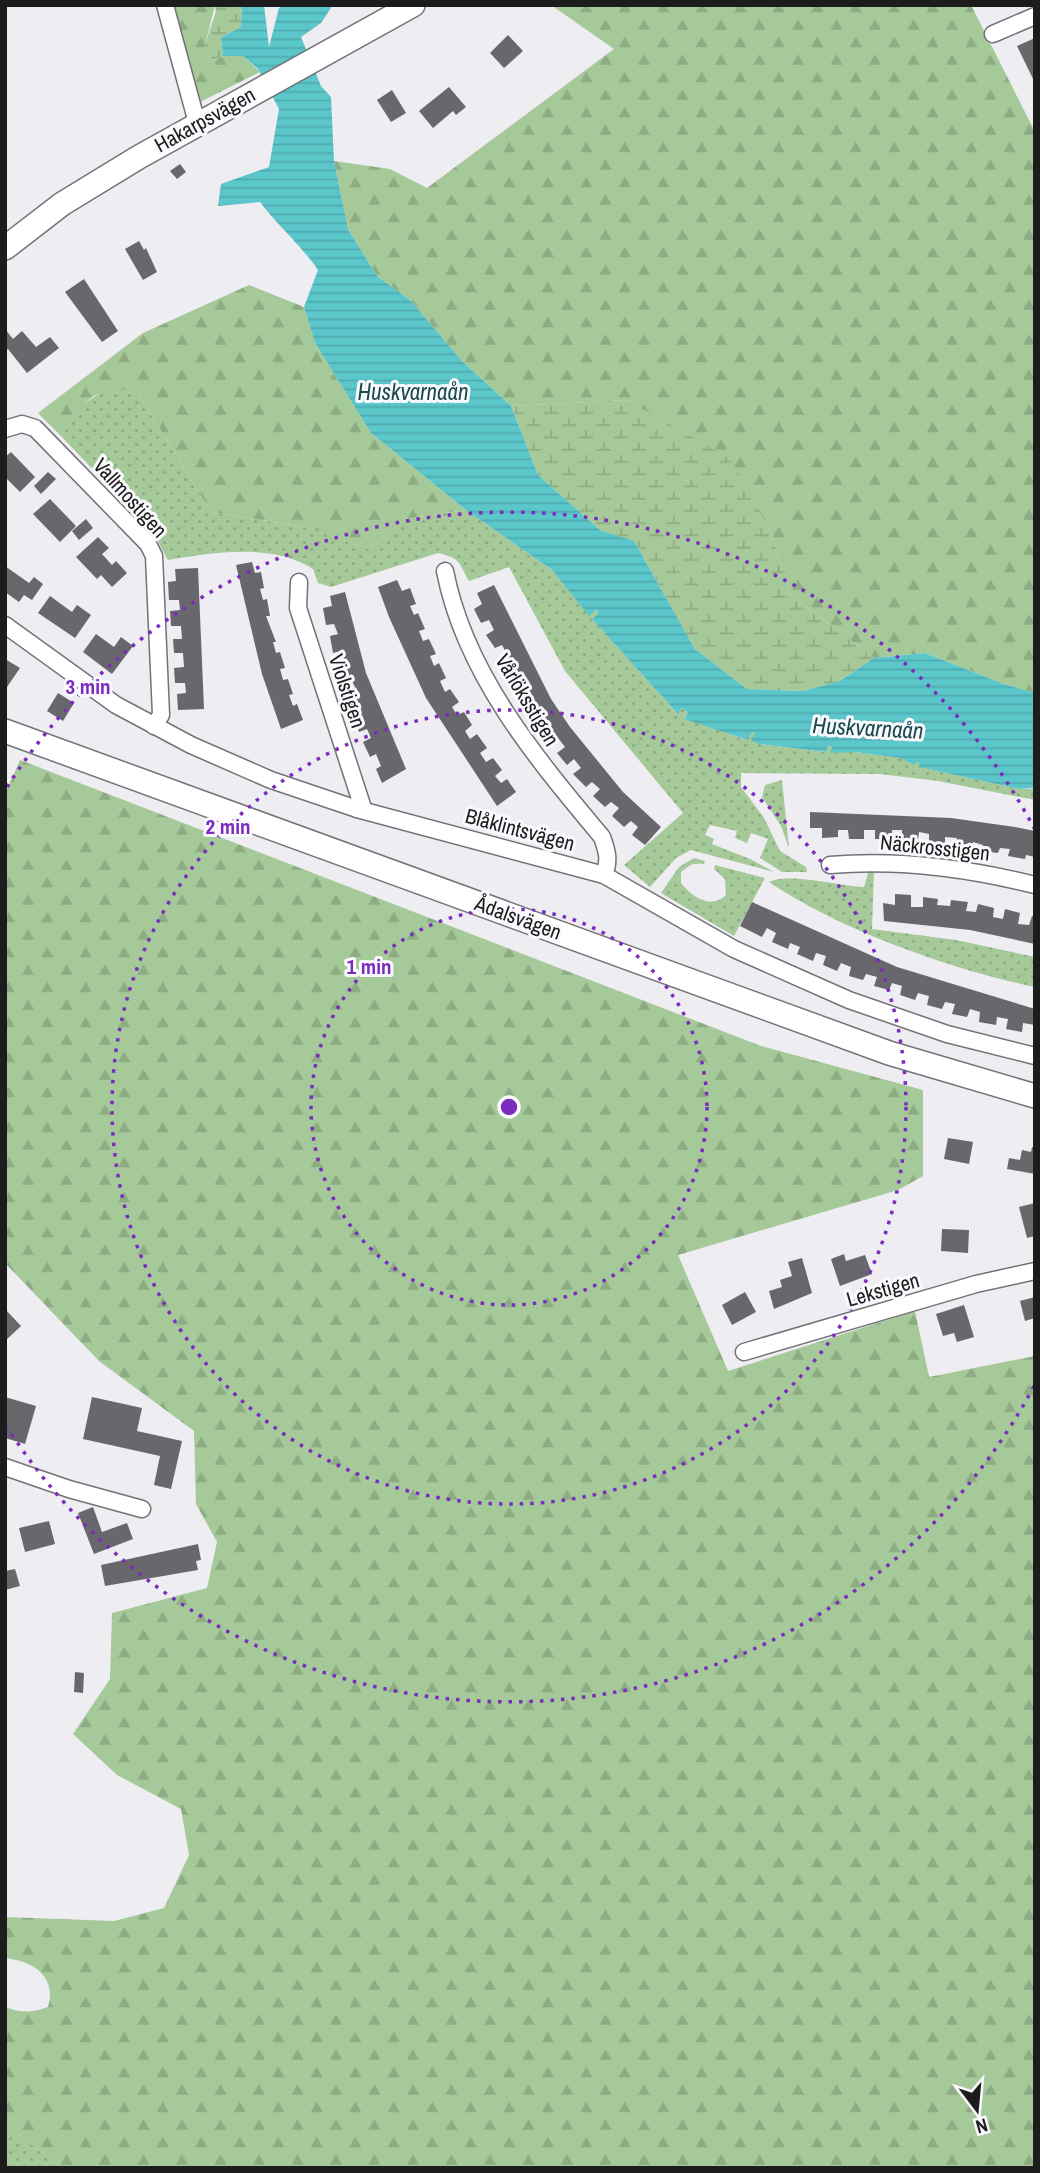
<svg xmlns="http://www.w3.org/2000/svg" width="1040" height="2173" viewBox="0 0 1040 2173" font-family="'Archivo Narrow',sans-serif">
  <defs>
    <pattern id="grass-dots" width="8" height="8" patternUnits="userSpaceOnUse" patternTransform="scale(1.75)"><rect width="8" height="8" fill="#a6c999"/><path d="M2 2h.1M6 6h.1" fill="none" stroke="#8eac83" stroke-width="1.8" stroke-linecap="round"/></pattern>
    <pattern id="forest-firs" width="22" height="20" patternUnits="userSpaceOnUse" patternTransform="scale(1.75)"><rect width="22" height="20" fill="#a6c999"/><path d="M5 1l3.5 6h-7zM16 11l3.5 6h-7z" fill="#8eac83"/></pattern>
    <pattern id="wetland-marsh" width="20" height="14" patternUnits="userSpaceOnUse" patternTransform="scale(1.75)"><rect width="20" height="14" fill="#a6c999"/><path d="M1 5h8M5 5V1M11 12h8M15 12V8" fill="none" stroke="#8eac83"/></pattern>
    <pattern id="water-rules" width="6" height="5" patternUnits="userSpaceOnUse" patternTransform="scale(1.75)"><rect width="6" height="5" fill="#5bc7cb"/><path d="M0 2.5h6" fill="none" stroke="#4faaae"/></pattern>
  </defs>
  <rect width="100%" height="100%" fill="#ededf2"/>
  <g fill="url(#grass-dots)">
    <path d="M108,388H135L211,512L305,527L370,549L404,519L466,510L551,569L589,615L595,610L598,614L592,619L678,714L682,708L688,712L684,718L747,740L752,731L756,733L760,744L824,752L827,746L832,747L829,752H855L901,758L914,765L915,761L921,763L920,767L1019,789H1035V800L938,781L880,774L741,773V787L764,818L780,851L806,867L807,872H782L760,858L768,839L751,833L747,843L735,838L737,831L710,825L705,835L714,839L712,844L750,859L774,872L691,850L676,858L650,887L624,865L683,813L565,671L509,567L469,581C458,562 462,559 438,553L331,587L318,583L313,569C271,543 214,552 168,560L152,531L61,436L80,406Z"/>
    <polygon points="782,780 789,848 781,826 762,797 765,785"/>
    <path d="M694,858L705,861L704,864C694,862 689,865 681,872V883C692,897 711,910 726,895L725,879L714,869L715,865L765,878L734,936L661,893L679,867Z"/>
    <path d="M874,869L872,929L956,940L1035,957V987C950,969 842,931 769,882C787,872 840,886 864,887L869,870Z"/>
    <polygon points="5,2124 62,2168 5,2168"/>
  </g>
  <g fill="url(#forest-firs)">
    <polygon points="173,5 215,5 202,57 207,62 223,56 243,56 260,72 198,103"/>
    <polygon points="551,5 971,5 1035,132 1035,693 1001,683 925,653 874,658 791,595 769,527 628,400 511,406 462,361 411,301 377,276 348,229 334,161 390,169 427,188 614,49"/>
    <path d="M249,285L304,307L315,343L371,433L466,510L404,519L370,549L305,527L211,512L135,388C91,388 83,401 61,436L38,413L143,333Z"/>
    <path d="M20,760L761,1046L923,1090V1176L898,1190L678,1255L728,1371L915,1311L929,1377L1035,1356V2168H62L5,2124V2007C22,2013 31,2013 48,2007C57,1976 33,1961 5,1958V1917L114,1921L164,1908L189,1855L181,1809L117,1775L73,1734L110,1679L112,1613L207,1588L217,1542L196,1504L194,1431L99,1361L5,1263V794Z"/>
  </g>
  <g fill="url(#wetland-marsh)">
    <polygon points="215,5 242,5 241,27 221,37 223,56 207,62 201,57 216,11"/>
    <polygon points="627,400 729,458 769,527 791,595 874,658 840,681 803,691 747,689 695,649 634,541 600,530 538,475 511,406"/>
  </g>
  <path fill="url(#water-rules)" d="M242,5H264L269,47L279,8L283,5H333L321,23L301,37L321,86L331,97L334,161L348,229L377,276L411,301L462,361L511,406L538,475L600,530L634,541L695,649L747,689L803,691L840,681L874,658L925,653L1001,683L1035,693V788L1019,789L919,767L920,763L916,762L914,765L900,758L855,752L829,753L832,747L828,746L825,752L760,744L752,741L755,732H752L748,740L684,719L688,712L682,708L678,714L592,619L598,614L596,610L589,616L551,569L466,510L371,433L315,343L304,307L318,270C301,245 278,226 260,202L218,206L221,184L269,167L279,109L258,69L243,56H223L221,37L241,27Z"/>
  <g fill="#68686c">
    <polygon points="508,35 523,51 504,68 490,53"/>
    <polygon points="1035,38 1035,83 1017,46"/>
    <polygon points="449,87 466,107 456,115 453,111 433,128 419,111"/>
    <polygon points="392,90 406,113 391,122 377,100"/>
    <polygon points="180,164 186,172 177,179 170,171"/>
    <polygon points="139,241 144,250 146,248 157,272 143,280 125,249"/>
    <polygon points="84,279 118,331 102,342 65,292"/>
    <polygon points="5,329 13,339 22,331 36,347 50,337 59,348 27,373 8,349 5,351"/>
    <polygon points="11,452 35,477 20,492 5,477 5,457"/>
    <polygon points="48,472 56,479 41,494 34,486"/>
    <polygon points="50,499 76,526 60,542 33,514"/>
    <polygon points="86,519 93,528 79,540 72,531"/>
    <polygon points="98,537 109,548 102,554 112,565 116,561 127,573 112,587 101,575 97,579 76,557"/>
    <polygon points="252,562 255,573 261,572 264,588 260,589 263,600 267,599 270,616 266,616 276,642 273,642 276,653 280,652 285,668 280,669 283,680 288,679 293,694 289,695 293,706 297,704 303,720 281,729 262,674 236,565"/>
    <polygon points="5,566 29,583 34,577 43,584 32,600 24,595 19,602 5,592"/>
    <polygon points="198,568 204,709 178,710 177,694 186,693 185,683 175,683 174,668 184,667 183,653 174,653 173,639 182,639 181,626 171,626 170,611 180,610 179,600 169,600 168,582 176,581 175,569"/>
    <polygon points="397,580 402,591 410,588 416,604 410,606 414,615 418,613 425,629 419,631 423,641 429,639 436,654 430,656 434,666 439,663 446,678 440,681 445,692 450,689 459,702 452,707 457,715 464,712 472,725 465,731 470,739 477,734 487,748 480,753 486,762 493,758 502,770 495,776 501,783 507,779 516,792 497,806 426,698 389,617 378,587"/>
    <polygon points="494,585 551,699 570,727 623,792 661,827 645,845 632,835 638,827 631,821 624,827 612,816 619,808 611,802 605,807 593,796 600,789 592,782 586,787 573,774 581,768 574,759 567,765 557,753 565,747 558,738 551,743 543,730 550,724 543,715 536,721 527,707 535,701 529,692 522,698 512,683 520,677 515,668 507,672 498,659 507,654 502,645 495,648 486,635 494,630 489,620 481,623 474,609 482,604 477,593"/>
    <polygon points="345,592 366,673 406,769 382,783 376,769 381,766 376,754 370,757 363,742 371,738 367,729 359,732 354,716 362,713 359,703 350,706 345,691 355,687 350,677 341,680 336,664 345,662 341,651 333,653 330,636 338,634 334,624 326,625 323,608 332,606 330,596"/>
    <polygon points="50,596 72,612 77,605 91,615 75,638 38,613"/>
    <polygon points="96,634 114,647 121,637 133,646 112,674 83,652"/>
    <polygon points="5,659 20,668 5,690"/>
    <polygon points="58,693 74,703 63,721 47,711"/>
    <polygon points="810,812 951,818 1015,827 1035,831 1035,857 1026,855 1025,859 1008,856 1010,849 1000,848 998,853 982,851 983,845 973,842 972,848 956,845 957,838 945,837 945,843 929,842 929,834 919,832 918,840 902,840 902,830 892,830 892,839 875,839 875,830 864,830 864,839 849,839 848,830 838,830 838,837 822,838 822,828 810,828"/>
    <polygon points="895,894 911,895 911,907 923,907 923,897 938,899 937,905 950,906 951,900 968,902 966,911 976,912 978,904 994,908 993,917 1003,919 1005,909 1020,913 1018,924 1029,925 1032,916 1035,917 1035,944 970,930 884,921 883,903 895,905"/>
    <polygon points="752,902 897,967 1035,1009 1035,1025 1023,1023 1022,1032 1006,1029 1008,1019 997,1017 996,1025 979,1022 980,1012 970,1009 967,1017 952,1014 955,1004 945,1002 942,1009 927,1005 929,996 918,993 915,1000 900,995 902,986 892,983 889,990 874,986 877,977 866,974 863,980 849,976 851,967 841,963 837,971 823,965 826,956 816,953 813,961 797,954 800,947 790,943 788,949 772,942 776,933 767,928 762,937 740,926"/>
    <polygon points="948,1138 973,1142 969,1164 944,1159"/>
    <polygon points="1032,1147 1035,1148 1035,1174 1007,1169 1009,1158 1020,1160 1022,1150 1031,1152"/>
    <polygon points="1035,1203 1035,1236 1027,1238 1019,1207"/>
    <polygon points="942,1229 969,1230 968,1253 941,1251"/>
    <polygon points="844,1254 846,1261 865,1255 872,1274 840,1286 831,1259"/>
    <polygon points="802,1258 812,1293 774,1309 769,1291 782,1287 780,1280 792,1276 788,1262"/>
    <polygon points="745,1292 756,1312 732,1325 722,1305"/>
    <polygon points="1035,1297 1035,1318 1025,1321 1020,1301"/>
    <polygon points="964,1305 974,1337 957,1342 954,1333 943,1336 936,1314"/>
    <polygon points="5,1309 21,1326 5,1341"/>
    <polygon points="5,1397 36,1406 25,1444 5,1438"/>
    <polygon points="92,1397 142,1408 137,1431 182,1441 171,1489 154,1485 160,1456 83,1439"/>
    <polygon points="93,1507 102,1532 127,1523 133,1539 94,1554 78,1513"/>
    <polygon points="49,1521 55,1544 25,1552 19,1528"/>
    <polygon points="198,1544 201,1560 196,1561 198,1570 105,1586 101,1565"/>
    <polygon points="15,1569 20,1586 5,1590 5,1571"/>
    <polygon points="75,1672 84,1673 83,1693 74,1692"/>
  </g>
  <g fill="none" stroke-linecap="round" stroke-linejoin="round">
    <defs>
      <g id="street">
        <polyline points="165,5 197,123"/>
        <polyline points="993,34 1035,16"/>
        <polyline points="5,429 22,424 35,428 148,544 154,556 161,715 154,726"/>
        <path d="M445,571C465,674 536,758 602,837C607,851 610,860 604,875"/>
        <polyline points="299,582 298,608 362,805 357,809"/>
        <polyline points="5,625 116,705 191,745 271,780 357,809 604,875 734,949 849,1000 947,1034 1035,1056"/>
        <path d="M830,865C900,859 967,868 1035,885"/>
        <polyline points="744,1352 976,1284 1035,1271"/>
        <polyline points="5,1467 69,1489 142,1509"/>
      </g>
      <g id="secondary">
        <polyline points="5,248 62,204 139,157 413,5"/>
        <polyline points="5,731 889,1053 1035,1096"/>
      </g>
    </defs>
    <use href="#street" stroke="#737377" stroke-width="19"/>
    <use href="#secondary" stroke="#737377" stroke-width="26"/>
    <use href="#street" stroke="#fff" stroke-width="16"/>
    <use href="#secondary" stroke="#fff" stroke-width="23"/>
  </g>
  <g fill="none" stroke="#7b2cbf" stroke-width="3.5" stroke-dasharray="3.5 7">
    <circle cx="509" cy="1107" r="198"/>
    <circle cx="509" cy="1107" r="397"/>
    <path d="M1034 1386A595 595 0 0 1 7 1427M7 787A595 595 0 0 1 1034 828"/>
  </g>
  <g text-anchor="middle" stroke-width="6" stroke-linejoin="round" paint-order="stroke">
    <g font-size="21" fill="#1c1c1d" stroke="#fafafe">
      <text transform="translate(205 120) rotate(-29)" y="7">Hakarpsvägen</text>
      <text transform="translate(130 498) rotate(48)" y="7">Vallmostigen</text>
      <text transform="translate(347 691) rotate(72)" y="7">Violstigen</text>
      <text transform="translate(527 700) rotate(59)" y="7">Vårlöksstigen</text>
      <text transform="translate(520 830) rotate(15)" y="7">Blåklintsvägen</text>
      <text transform="translate(935 848) rotate(6)" y="7">Näckrosstigen</text>
      <text transform="translate(518 918) rotate(20)" y="7">Ådalsvägen</text>
      <text transform="translate(883 1290) rotate(-16)" y="7">Lekstigen</text>
    </g>
    <g font-size="23" font-style="italic" fill="#1a4a4c" stroke="#fafafe">
      <text x="413" y="400">Huskvarnaån</text>
      <text transform="translate(868 728) rotate(3)" y="8">Huskvarnaån</text>
    </g>
  </g>
  <circle cx="509" cy="1107" r="10" fill="#7b2cbf" stroke="#fafafe" stroke-width="3.5"/>
  <g font-size="21" text-anchor="middle" font-weight="bold" fill="#7b2cbf" stroke="#fafafe" stroke-width="6" stroke-linejoin="round" paint-order="stroke">
    <text x="88" y="694">3 min</text>
    <text x="228" y="834">2 min</text>
    <text x="369" y="974">1 min</text>
  </g>
  <rect width="1040" height="2173" fill="none" stroke="#1c1c1d" stroke-width="14"/>
  <g transform="translate(977 2110) rotate(164)" stroke="#fafafe" stroke-width="5" paint-order="stroke">
  <path d="M0-5L12 26L0 18L-12 26Z" fill="#1c1c1d"/>
  <text y="-10" font-size="19" font-weight="bold" text-anchor="middle" fill="#1c1c1d">N</text>
  </g>
</svg>
